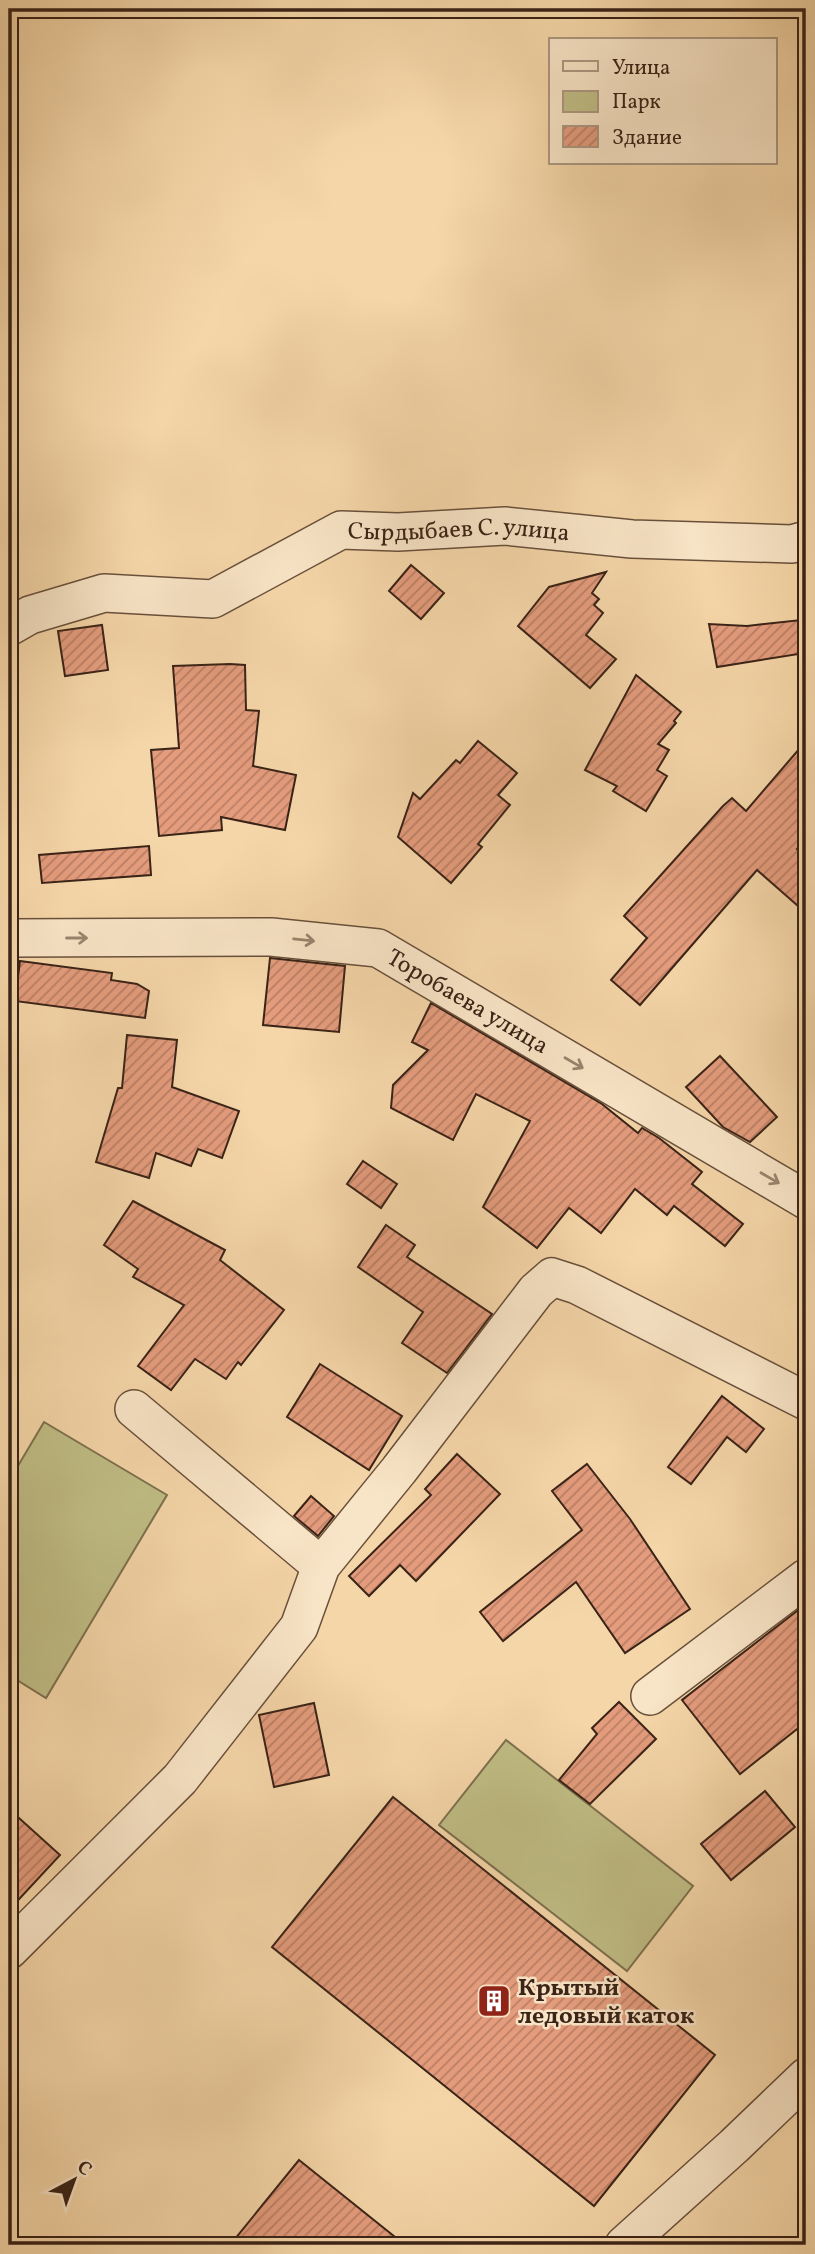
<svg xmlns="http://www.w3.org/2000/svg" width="815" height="2254" viewBox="0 0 815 2254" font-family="Vollkorn,serif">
  <defs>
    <pattern id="building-hatch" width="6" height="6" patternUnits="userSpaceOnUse" patternTransform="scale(1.75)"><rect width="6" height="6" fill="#e49c7d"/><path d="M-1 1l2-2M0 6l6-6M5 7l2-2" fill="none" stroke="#ba7f65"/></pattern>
  </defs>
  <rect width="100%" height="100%" fill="#f5d6a8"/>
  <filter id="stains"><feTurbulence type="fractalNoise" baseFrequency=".00286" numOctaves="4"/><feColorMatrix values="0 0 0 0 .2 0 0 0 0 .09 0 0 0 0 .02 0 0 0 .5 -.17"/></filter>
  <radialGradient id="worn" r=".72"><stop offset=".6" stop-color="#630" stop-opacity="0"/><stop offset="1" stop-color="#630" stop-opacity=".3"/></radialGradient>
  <g fill="#c0bd85" stroke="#7d704e" stroke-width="2">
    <polygon points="44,1422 167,1495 46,1698 9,1675 9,1481"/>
    <polygon points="506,1740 693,1886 627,1971 439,1825"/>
  </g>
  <g fill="url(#building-hatch)" stroke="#3a2317" stroke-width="2">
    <polygon points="411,565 444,593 421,619 389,591"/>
    <polygon points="606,572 592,593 599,599 594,605 603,613 586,635 616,659 590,688 518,626 549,587"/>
    <polygon points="801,620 805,653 717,667 709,624 747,626"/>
    <polygon points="102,625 108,670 65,676 58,631"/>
    <polygon points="230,664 245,665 246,710 259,711 253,766 296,775 285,830 221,817 222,830 159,836 151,750 179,748 173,666"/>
    <polygon points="636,675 681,712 674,721 676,723 658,744 669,750 657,770 667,776 646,811 613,791 617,786 585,770"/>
    <polygon points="478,741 517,773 498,795 510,805 478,844 482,847 451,883 398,837 413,793 420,799 456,760 460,763"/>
    <polygon points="806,741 806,840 797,849 806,859 806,913 757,870 640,1005 611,980 647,938 624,916 723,806 732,798 746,811"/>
    <polygon points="149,846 151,875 42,883 39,855"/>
    <polygon points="270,958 345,966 339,1032 263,1025"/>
    <polygon points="20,961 112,973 111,980 137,984 149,991 145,1018 15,1001"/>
    <polygon points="431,1003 602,1104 638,1133 642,1128 659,1138 702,1172 692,1184 743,1224 725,1246 674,1206 667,1215 635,1189 601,1233 569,1208 537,1248 483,1207 530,1121 476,1094 453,1140 391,1108 393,1085 428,1050 412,1042"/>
    <polygon points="127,1035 177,1040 172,1087 239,1111 222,1158 198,1149 191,1166 156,1153 149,1178 96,1162 118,1088 122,1088"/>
    <polygon points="720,1056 777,1117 750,1142 723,1127 686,1087"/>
    <polygon points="363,1161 397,1184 381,1208 347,1184"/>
    <polygon points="133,1201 225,1250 220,1260 284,1310 241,1365 238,1362 226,1379 195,1359 171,1390 138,1366 184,1305 133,1277 138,1269 104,1245"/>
    <polygon points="386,1225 415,1245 407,1257 492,1314 447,1373 402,1343 423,1312 358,1267"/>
    <polygon points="320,1364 402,1416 369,1470 287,1417"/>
    <polygon points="722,1396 764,1429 746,1452 727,1437 691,1484 668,1467"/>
    <polygon points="457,1454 500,1494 416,1581 400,1565 369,1596 349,1576 431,1495 425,1489"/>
    <polygon points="587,1464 630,1519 690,1609 625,1653 576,1582 503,1641 480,1612 582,1530 552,1491"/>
    <polygon points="311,1496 334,1516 318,1536 294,1516"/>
    <polygon points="806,1604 806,1722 740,1774 682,1700"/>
    <polygon points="619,1702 656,1739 590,1804 559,1780 597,1734 592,1728"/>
    <polygon points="314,1703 329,1775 274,1787 259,1715"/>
    <polygon points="765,1791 795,1827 731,1880 701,1844"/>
    <polygon points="393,1797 715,2055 594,2206 272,1947"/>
    <polygon points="9,1809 60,1855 9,1910"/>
    <polygon points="299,2160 405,2245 230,2245"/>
  </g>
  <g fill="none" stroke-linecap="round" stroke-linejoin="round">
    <defs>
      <g id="minor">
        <path id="s1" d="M9,627L30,615L104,593L213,599L341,530L398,532L505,526L632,539L792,544L806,540"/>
        <path id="s2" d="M9,938L271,937L378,948L806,1200"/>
        <polyline points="134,1409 321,1566"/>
        <polyline points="650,1696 806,1578"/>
        <polyline points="9,1950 180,1779 299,1627 321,1566 399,1470 536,1291 552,1277 577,1285 806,1401"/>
        <polyline points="624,2245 734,2146 806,2077"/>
      </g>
    </defs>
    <use href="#minor" stroke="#69503b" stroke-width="40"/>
    <use href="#minor" stroke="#f8e4c6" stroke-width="37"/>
  </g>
  <defs><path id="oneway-shaft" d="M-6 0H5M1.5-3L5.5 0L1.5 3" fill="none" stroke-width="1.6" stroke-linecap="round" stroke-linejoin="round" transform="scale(1.75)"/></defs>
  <g stroke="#99846e">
    <use href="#oneway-shaft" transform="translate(77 938)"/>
    <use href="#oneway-shaft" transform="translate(304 940) rotate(6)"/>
    <use href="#oneway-shaft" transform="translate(574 1063) rotate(30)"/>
    <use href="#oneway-shaft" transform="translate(770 1178) rotate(30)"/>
  </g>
  <defs>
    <symbol id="building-square" viewBox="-11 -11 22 22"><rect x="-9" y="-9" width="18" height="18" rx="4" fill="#8f2418" stroke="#f8e4c6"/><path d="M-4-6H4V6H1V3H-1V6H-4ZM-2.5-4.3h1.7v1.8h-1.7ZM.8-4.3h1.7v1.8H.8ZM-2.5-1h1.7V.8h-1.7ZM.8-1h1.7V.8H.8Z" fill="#fff"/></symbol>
  </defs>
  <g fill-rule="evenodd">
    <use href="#building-square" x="475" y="1982" width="38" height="38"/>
  </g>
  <g text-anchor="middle" stroke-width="5" stroke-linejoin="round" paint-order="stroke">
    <g font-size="24" fill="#3a2317" stroke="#f8e4c6">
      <text dy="8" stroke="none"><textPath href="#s1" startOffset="474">Сырдыбаев С. улица</textPath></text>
      <text dy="8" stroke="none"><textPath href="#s2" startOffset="474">Торобаева улица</textPath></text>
    </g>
    <g font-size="24" font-weight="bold" fill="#3a2317" stroke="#f8e4c6" text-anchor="start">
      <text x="518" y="1995">Крытый<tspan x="518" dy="28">ледовый каток</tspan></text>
    </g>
  </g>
  <rect width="815" height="2254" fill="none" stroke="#f5d6a8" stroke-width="35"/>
  <rect x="10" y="10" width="794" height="2233" fill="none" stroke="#3a2317" stroke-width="3.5"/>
  <rect x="18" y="18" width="780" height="2219" fill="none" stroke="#3a2317" stroke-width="2"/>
  <rect x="549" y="38" width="228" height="126" fill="#f8e4c6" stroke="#ac9780" stroke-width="2"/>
  <rect x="563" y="61" width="35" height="10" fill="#f8e4c6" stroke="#ac9780" stroke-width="2"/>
  <text x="612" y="74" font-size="21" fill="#3a2317">Улица</text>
  <rect x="563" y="91" width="35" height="21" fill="#c0bd85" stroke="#ac9780" stroke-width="2"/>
  <text x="612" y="108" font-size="21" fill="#3a2317">Парк</text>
  <rect x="563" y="126" width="35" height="21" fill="url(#building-hatch)" stroke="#ac9780" stroke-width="2"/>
  <text x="612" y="144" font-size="21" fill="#3a2317">Здание</text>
  <g transform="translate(74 2180) rotate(41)" stroke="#f8e4c6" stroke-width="5" paint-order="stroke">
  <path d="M0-5L12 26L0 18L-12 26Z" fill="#3a2317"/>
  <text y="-10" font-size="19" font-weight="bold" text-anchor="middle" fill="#3a2317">С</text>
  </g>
  <rect width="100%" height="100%" filter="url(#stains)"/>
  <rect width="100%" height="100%" fill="url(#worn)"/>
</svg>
